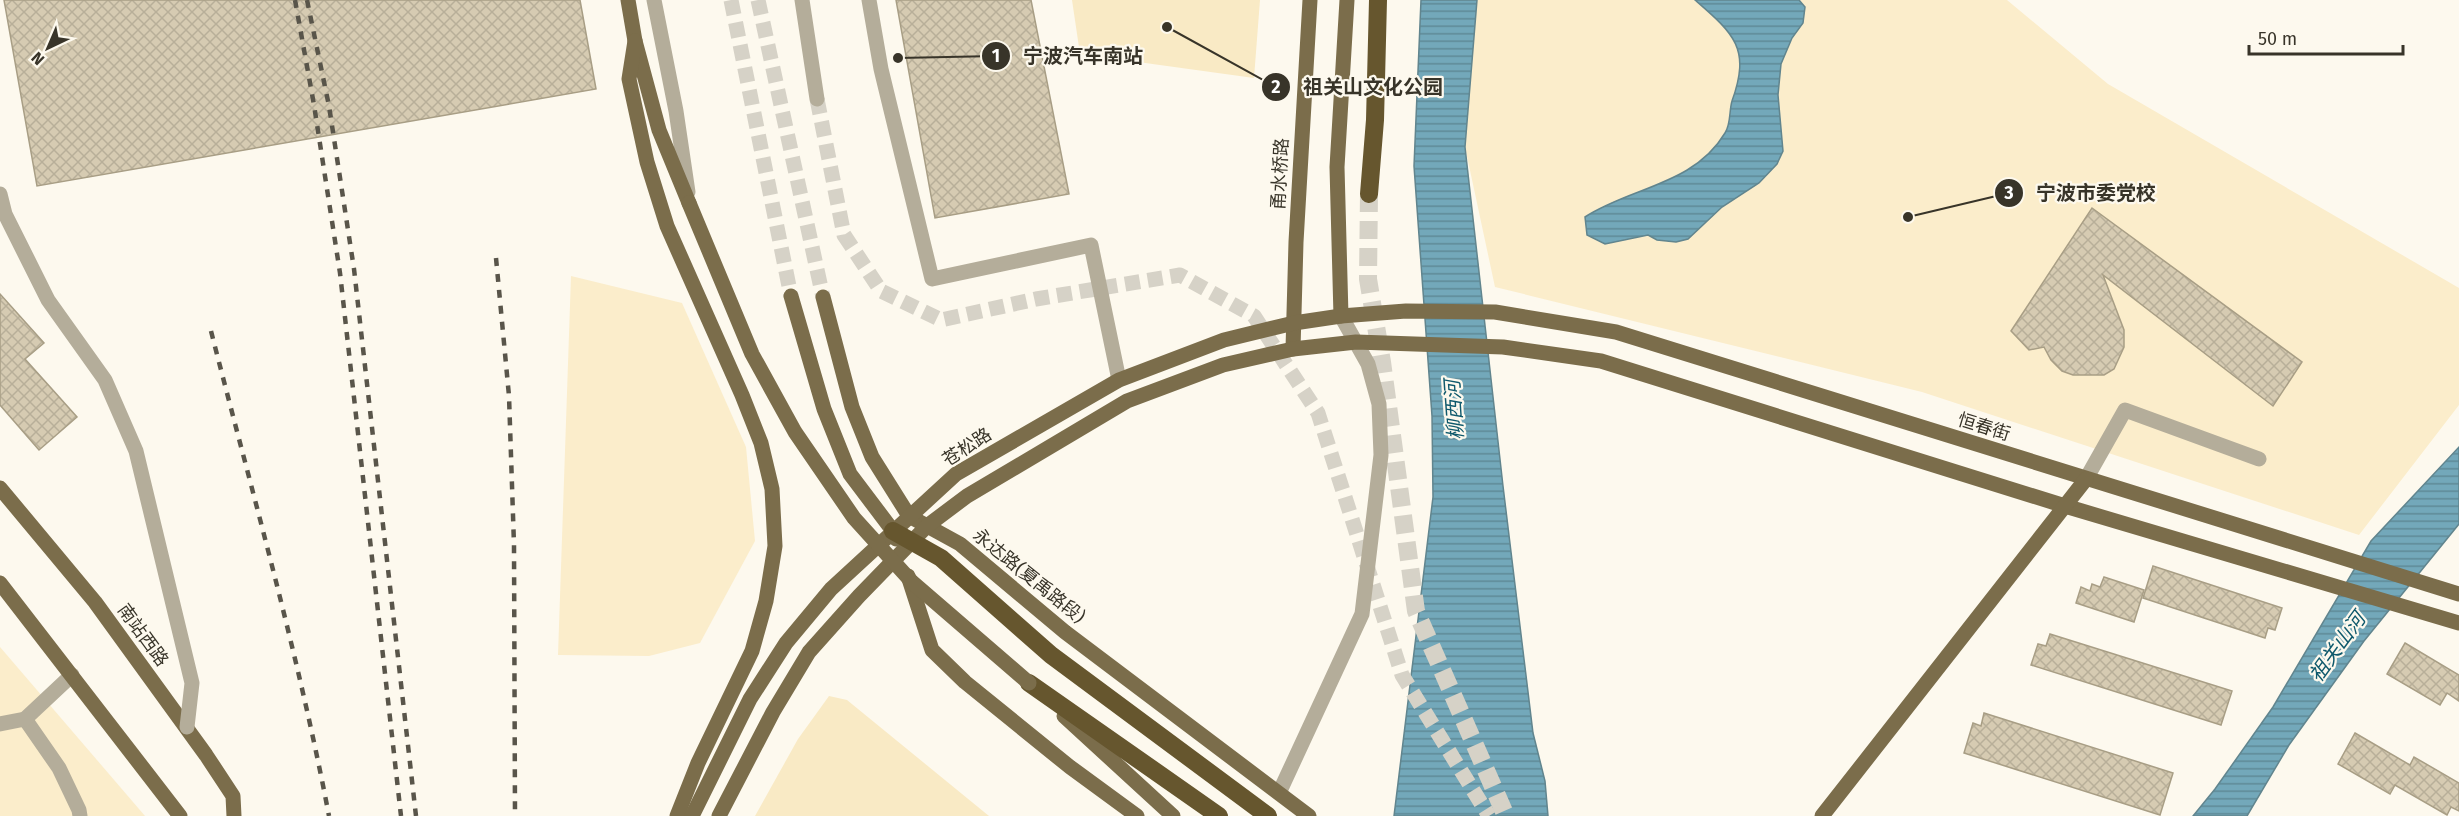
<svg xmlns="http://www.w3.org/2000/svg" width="2459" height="816" viewBox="0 0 2459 816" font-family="'Fira Sans','Noto Sans SC',sans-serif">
  <defs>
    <pattern id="water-rules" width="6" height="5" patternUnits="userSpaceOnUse" patternTransform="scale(1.5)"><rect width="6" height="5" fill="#73a8ba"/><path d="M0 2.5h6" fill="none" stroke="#5f8a97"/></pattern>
    <pattern id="building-cross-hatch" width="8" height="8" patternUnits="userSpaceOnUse" patternTransform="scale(1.5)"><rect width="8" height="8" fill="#d6cbb2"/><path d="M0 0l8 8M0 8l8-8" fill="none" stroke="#b8af99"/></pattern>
  </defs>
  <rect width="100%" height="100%" fill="#fdf9ee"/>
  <g fill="#fbedcb">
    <polygon points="1476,0 2007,0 2108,84 2459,288 2459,405 2359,535 1922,392 1495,287 1465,147"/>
    <polygon points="571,276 682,303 746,447 755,541 700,643 649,656 558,655"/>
    <polygon points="0,647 145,816 0,816"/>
  </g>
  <g fill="#f9eac5">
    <polygon points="1072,0 1260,0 1254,78 1080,54"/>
    <polygon points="829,696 847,700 989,816 755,816 798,739"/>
  </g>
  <g fill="url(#water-rules)" stroke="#61858e" stroke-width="1.5">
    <polygon points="1421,0 1477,0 1465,147 1503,486 1533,733 1545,781 1548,816 1394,816 1433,497 1432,416 1414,166"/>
    <path d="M1695,0H1799L1805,7L1803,23L1792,38L1781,64L1778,95L1783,151L1777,164L1759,183L1722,207L1688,239L1676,242L1657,240L1648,235L1605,244L1587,235L1585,217C1631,187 1694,185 1725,133C1731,124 1729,111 1732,101C1751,48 1734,34 1695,0Z"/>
    <polygon points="2459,447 2459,524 2364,641 2289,745 2247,816 2193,816 2215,789 2273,707 2371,541"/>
  </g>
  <g fill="url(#building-cross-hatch)" stroke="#a89e85" stroke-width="1.5">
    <polygon points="4,0 580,0 596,89 37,186"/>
    <polygon points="896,0 1031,0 1069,194 935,218"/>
    <polygon points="2092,208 2302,362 2273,406 2103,275 2124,330 2124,347 2114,369 2104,375 2073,375 2062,371 2051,360 2044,347 2029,350 2011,331"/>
    <polygon points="0,294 44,343 25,359 77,417 39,450 0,405"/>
    <polygon points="2153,566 2282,608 2275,630 2268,628 2265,638 2143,598"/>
    <polygon points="2104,577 2144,590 2134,622 2076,603 2081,587 2090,591 2092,584 2100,587"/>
    <polygon points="2050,634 2232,691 2221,725 2031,665 2038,644 2046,646"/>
    <polygon points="2405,643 2459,675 2459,701 2447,693 2440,705 2387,674"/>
    <polygon points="1984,713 2173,773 2160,815 1964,753 1973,723 1981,726"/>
    <polygon points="2355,733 2410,765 2414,757 2459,783 2459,811 2451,807 2447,815 2395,785 2390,794 2338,764"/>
  </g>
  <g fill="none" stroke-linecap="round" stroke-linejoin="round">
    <polyline stroke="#d6d2c7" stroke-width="15" stroke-dasharray="15 8" stroke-linecap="butt" points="817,99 844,235 881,291 941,320 1036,299 1180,275 1254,316 1318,413 1402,675 1489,816"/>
    <g stroke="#d6d2c7" stroke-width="15" stroke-dasharray="15 8" stroke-linecap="butt">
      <polyline points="731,0 791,296"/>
      <polyline points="758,0 823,297"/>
    </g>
    <polyline stroke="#d6d2c7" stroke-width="18" stroke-dasharray="18 9" stroke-linecap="butt" points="1369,194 1368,279 1382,362 1416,611 1506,816"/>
    <g stroke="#b4ad9a" stroke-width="15">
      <polyline points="654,0 676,111 688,192"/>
      <polyline points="802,0 817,99"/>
      <polyline points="869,0 881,69 932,279 1091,245 1119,380"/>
      <polyline points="2086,479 2125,410 2259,459"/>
      <polyline points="25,719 59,768 79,810 80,816"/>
      <polyline points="0,724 25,719 72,675"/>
      <polyline points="1279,793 1362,614 1381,455 1379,404 1368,364 1341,316"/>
    </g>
    <g stroke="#7b6d4b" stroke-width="15">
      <polyline points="628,0 635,41 659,130 689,203"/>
      <polyline points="635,41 629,79 647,162 667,226 742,395 761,443 772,489 775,546 766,601 752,651 698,763 677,816"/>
      <polyline points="791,296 824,409 850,474 893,531 896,539"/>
      <polyline points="823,297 852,407 872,457 909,516 960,544 1065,632 1309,816"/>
      <polyline points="1341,316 1337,167 1347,0"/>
      <polyline points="1293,349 1296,242 1310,0"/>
      <polyline points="0,488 95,602 206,755 233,796 234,816"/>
      <polyline points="908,576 932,650 965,682 1070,767 1137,816"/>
      <polyline points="0,583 180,816"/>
      <polyline points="1064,716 1173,816"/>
      <polyline points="692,816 750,699 786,643 831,589 956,474 1119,380 1224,340 1294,323 1341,316 1406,311 1495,312 1616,332 2459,594"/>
      <polyline points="719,816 773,712 809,652 859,596 927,526 967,496 1127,401 1223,365 1293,349 1356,342 1503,347 1601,361 2065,506 2459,623"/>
      <polyline points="1822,816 2086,479"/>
    </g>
    <g stroke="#66562e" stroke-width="18">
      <polyline points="1369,194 1375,120 1378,0"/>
      <polyline points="893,531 941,558 1051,655 1268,816"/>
      <polyline points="1029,683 1219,816"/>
    </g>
    <g stroke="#59554a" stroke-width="4.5" stroke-dasharray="8 8" stroke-linecap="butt">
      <polyline points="295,0 314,105 340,273 401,816"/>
      <polyline points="307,0 329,106 354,269 416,816"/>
      <polyline points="496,258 509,396 514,545 515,816"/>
      <path d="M211,331C252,492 298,653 329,816"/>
    </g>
    <polyline stroke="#b4ad9a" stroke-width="15" points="0,194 5,214 48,300 105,380 136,451 192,683 187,727"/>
    <polyline stroke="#7b6d4b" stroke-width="15" points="689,203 752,354 795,432 854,518 912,582 1029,683"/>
  </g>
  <g text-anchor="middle" stroke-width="4.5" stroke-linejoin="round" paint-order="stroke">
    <g font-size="18" fill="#383429" stroke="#fdf9ee">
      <text transform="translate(1280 174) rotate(-87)" y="6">甬水桥路</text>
      <text transform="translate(1984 427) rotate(17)" y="6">恒春街</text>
      <text transform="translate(967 447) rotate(-33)" y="6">苍松路</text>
      <text transform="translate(1029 576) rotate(39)" y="6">永达路(夏禹路段)</text>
      <text transform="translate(143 635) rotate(54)" y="6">南站西路</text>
    </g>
    <g font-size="20" font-style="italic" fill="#0f596c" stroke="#fdf9ee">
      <text transform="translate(1454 410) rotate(-94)" y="7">柳西河</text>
      <text transform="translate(2337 647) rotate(-54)" y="7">祖关山河</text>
    </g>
  </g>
  <path fill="none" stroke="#383429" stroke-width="2" d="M898 58L996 56M1167 27L1276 87M1908 217L2009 193"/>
  <g fill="#383429" stroke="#fdf9ee" stroke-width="2">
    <circle cx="898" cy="58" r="6"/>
    <circle cx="1167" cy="27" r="6"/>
    <circle cx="1908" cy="217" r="6"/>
    <circle cx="996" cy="56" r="15"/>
    <circle cx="1276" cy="87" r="15"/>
    <circle cx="2009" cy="193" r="15"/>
  </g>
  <g font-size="18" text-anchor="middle" font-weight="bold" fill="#fff">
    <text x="996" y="62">1</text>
    <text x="1276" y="93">2</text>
    <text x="2009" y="199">3</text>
  </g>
  <g font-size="20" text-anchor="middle" font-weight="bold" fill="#383429" stroke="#fdf9ee" stroke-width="4.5" stroke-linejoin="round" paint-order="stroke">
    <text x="1083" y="63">宁波汽车南站</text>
    <text x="1373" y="94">祖关山文化公园</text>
    <text x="2096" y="200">宁波市委党校</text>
  </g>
  <g transform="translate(48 48) rotate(224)" stroke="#fdf9ee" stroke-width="4.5" paint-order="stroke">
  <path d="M0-4.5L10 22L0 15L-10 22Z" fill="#383429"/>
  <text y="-9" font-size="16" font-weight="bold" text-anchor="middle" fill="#383429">N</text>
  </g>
  <path d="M2249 45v9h154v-9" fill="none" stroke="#383429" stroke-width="3"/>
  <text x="2258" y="45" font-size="18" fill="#383429" stroke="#fdf9ee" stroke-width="4.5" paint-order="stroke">50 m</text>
</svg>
